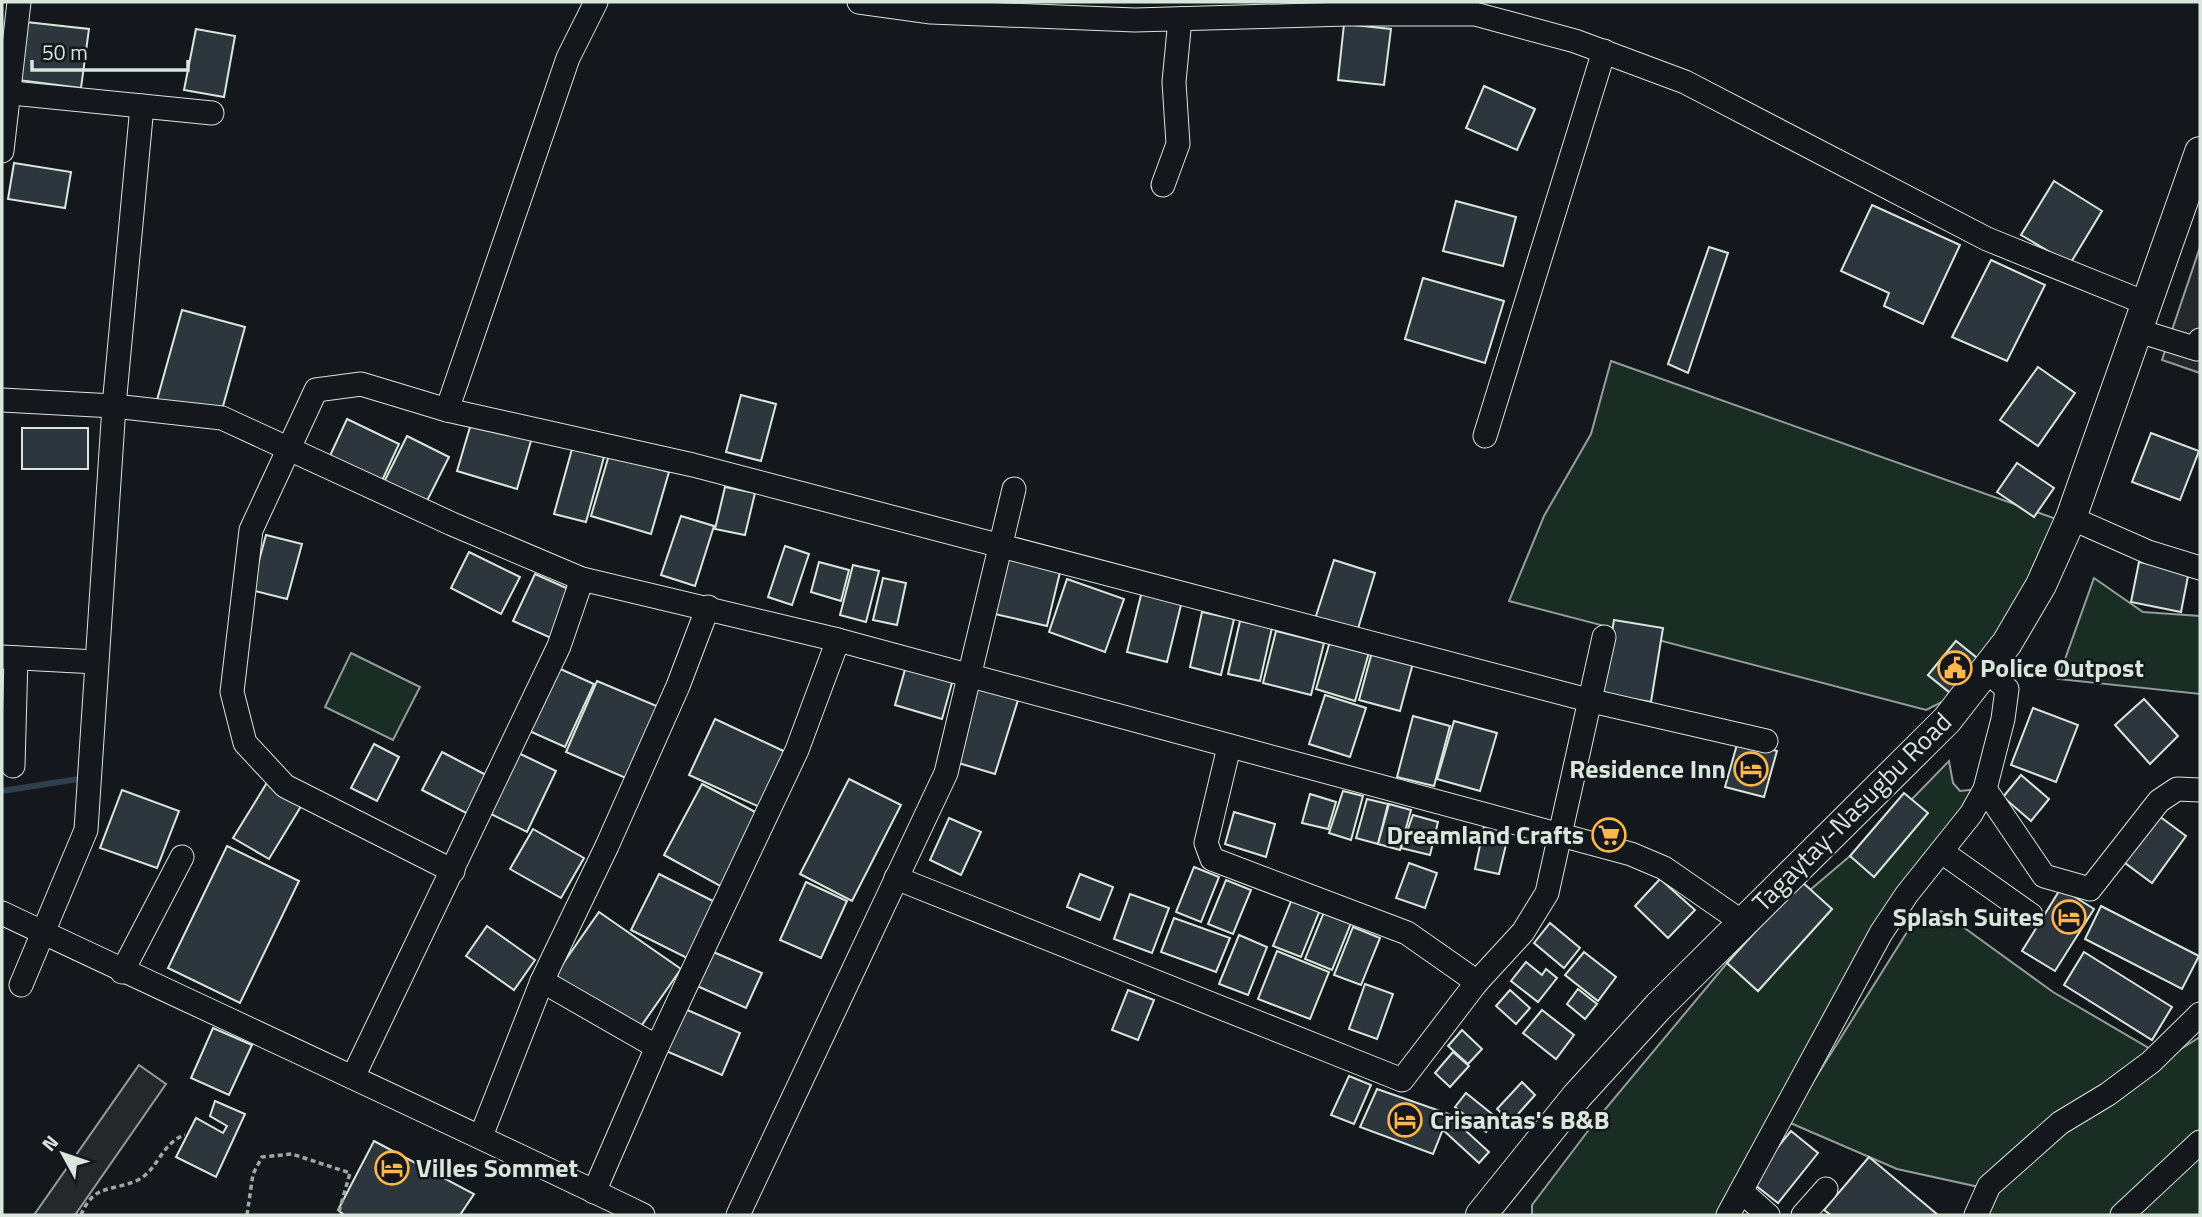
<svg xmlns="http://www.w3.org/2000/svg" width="2202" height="1217" viewBox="0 0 2202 1217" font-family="'Titillium Web',sans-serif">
  <rect width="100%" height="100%" fill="#14181c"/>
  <g fill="#1a2d24" stroke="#939e99" stroke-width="2">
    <polygon points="1611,361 2062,521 1982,662 1956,641 1928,675 1954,696 1926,710 1509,601 1544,516 1591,434"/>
    <polygon points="2094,578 2143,612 2200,616 2200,694 2058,679"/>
    <polygon points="351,653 420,687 393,740 325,707"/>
    <polygon points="1949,761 1953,783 1960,791 1980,789 1720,1215 1532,1215 1532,1205 1597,1119 1727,963 1758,991 1832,909 1810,890 1850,856 1874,876 1912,799"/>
    <polygon points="1941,911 2053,992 2166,1058 2200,1037 2200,1215 1980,1215 1997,1191 1897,1169 1788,1122 1919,913 1931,923"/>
  </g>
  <g fill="#24282b" stroke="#939e99" stroke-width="2">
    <polygon points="2200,247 2200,373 2162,360"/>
    <polygon points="139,1065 166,1084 75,1215 34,1215"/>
  </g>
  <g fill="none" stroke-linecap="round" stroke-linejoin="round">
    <polyline stroke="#2f3f4d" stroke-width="6" points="2,791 85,778"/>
  </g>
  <g fill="#2c363c" stroke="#d8e6dc" stroke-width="2">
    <polygon points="26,22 89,29 81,88 18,80"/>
    <polygon points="1344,24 1391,29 1384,85 1338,80"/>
    <polygon points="196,29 235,36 224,97 184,90"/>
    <polygon points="1484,86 1535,109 1517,150 1466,128"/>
    <polygon points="14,163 71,172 65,208 8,199"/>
    <polygon points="2054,181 2102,211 2070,264 2021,235"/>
    <polygon points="1456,201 1516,217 1503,266 1443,251"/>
    <polygon points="1872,205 1960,245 1923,324 1884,306 1889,293 1841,271"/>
    <polygon points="1709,247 1728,253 1688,373 1668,364"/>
    <polygon points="1991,260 2045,285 2007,361 1952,337"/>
    <polygon points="1423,278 1504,301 1485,363 1405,339"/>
    <polygon points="182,310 245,327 220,417 157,400"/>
    <polygon points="2038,367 2075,393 2038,446 2000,420"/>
    <polygon points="741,395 776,404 761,461 726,452"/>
    <polygon points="473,417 533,434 517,489 457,471"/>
    <polygon points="347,419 399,444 380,485 328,460"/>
    <rect x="22" y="428" width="66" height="41"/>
    <polygon points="2151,433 2199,451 2180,500 2132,482"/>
    <polygon points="407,436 449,457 425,505 383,484"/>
    <polygon points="572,449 604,457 586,522 554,514"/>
    <polygon points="609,455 669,472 651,534 591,516"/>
    <polygon points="2017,463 2054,488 2034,517 1997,492"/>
    <polygon points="725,487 755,493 745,535 715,529"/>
    <polygon points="681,516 714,526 695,586 661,575"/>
    <polygon points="266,535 302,544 287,599 251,590"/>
    <polygon points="785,546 809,554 792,605 768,597"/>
    <polygon points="1001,550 1062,564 1047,626 986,612"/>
    <polygon points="469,552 520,577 501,614 451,588"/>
    <polygon points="1334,560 1375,573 1357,632 1315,619"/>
    <polygon points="819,562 849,570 841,601 811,592"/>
    <polygon points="2139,562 2189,571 2181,612 2131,602"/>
    <polygon points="853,565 879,571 866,622 840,615"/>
    <polygon points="535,574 573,591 551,638 513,621"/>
    <polygon points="883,578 906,583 897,625 873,620"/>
    <polygon points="1067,579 1124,599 1105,652 1049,632"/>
    <polygon points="1142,591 1182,601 1167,662 1127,652"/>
    <polygon points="1202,612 1234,619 1221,675 1190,667"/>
    <polygon points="1614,620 1663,628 1651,702 1602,694"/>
    <polygon points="1240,621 1272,628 1260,681 1228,674"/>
    <polygon points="1276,631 1324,643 1311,695 1263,683"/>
    <polygon points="1331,638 1370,649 1355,701 1316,689"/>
    <polygon points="1956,641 1982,662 1954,696 1928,675"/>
    <polygon points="1372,652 1413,663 1400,711 1359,700"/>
    <polygon points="547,663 594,684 565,747 518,726"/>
    <polygon points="906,666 953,679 942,719 895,705"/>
    <polygon points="597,681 659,707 628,779 566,752"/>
    <polygon points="966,681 1019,697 995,774 942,758"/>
    <polygon points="1325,695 1366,708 1350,757 1309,744"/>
    <polygon points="2144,699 2178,736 2150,764 2115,725"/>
    <polygon points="2033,708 2078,725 2056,782 2011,765"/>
    <polygon points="1413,716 1450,726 1434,786 1397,777"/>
    <polygon points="715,719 790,754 764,809 689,775"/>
    <polygon points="1454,721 1497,733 1480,791 1437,779"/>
    <polygon points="1738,741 1777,751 1764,797 1725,787"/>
    <polygon points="374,744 399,757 377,801 351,788"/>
    <polygon points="510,749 556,771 527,832 481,809"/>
    <polygon points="442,752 488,776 468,814 422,790"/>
    <polygon points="2021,775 2049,799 2031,821 2003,797"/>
    <polygon points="849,779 901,805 852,901 800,874"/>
    <polygon points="268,781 303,803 269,859 233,838"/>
    <polygon points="702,784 761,815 722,887 664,855"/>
    <polygon points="122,790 179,811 157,868 100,848"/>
    <polygon points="1343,791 1363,796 1351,840 1329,833"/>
    <polygon points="1904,793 1928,813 1874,877 1850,856"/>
    <polygon points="1310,794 1336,802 1328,829 1302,823"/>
    <polygon points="1367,799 1388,804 1378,844 1356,838"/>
    <polygon points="1389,804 1411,810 1400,850 1378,844"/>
    <polygon points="1234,812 1275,824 1266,857 1225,844"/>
    <polygon points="2155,813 2186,836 2152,883 2121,860"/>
    <polygon points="1413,815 1438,822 1430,855 1401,848"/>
    <polygon points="949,818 981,832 961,875 930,860"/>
    <polygon points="1484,826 1509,832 1499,874 1475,869"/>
    <polygon points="533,829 584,858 561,898 510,869"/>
    <polygon points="227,846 299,881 240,1003 168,968"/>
    <polygon points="1409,863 1437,873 1425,908 1396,898"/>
    <polygon points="1194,867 1219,877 1201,922 1176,912"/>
    <polygon points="659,874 717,903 689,959 631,930"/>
    <polygon points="1080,874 1113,887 1100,920 1067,907"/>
    <polygon points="1660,879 1695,910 1668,938 1635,906"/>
    <polygon points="1226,880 1251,890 1233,934 1208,924"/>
    <polygon points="1801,881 1832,909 1758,991 1727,963"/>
    <polygon points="806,882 847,901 821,958 780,940"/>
    <polygon points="2061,888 2094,909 2055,971 2022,951"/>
    <polygon points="1130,894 1169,908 1152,953 1114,939"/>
    <polygon points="1292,899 1320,910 1301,957 1273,946"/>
    <polygon points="2101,906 2199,956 2182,989 2085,939"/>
    <polygon points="599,912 681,969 637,1032 555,975"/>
    <polygon points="1324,912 1351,923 1332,970 1305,959"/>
    <polygon points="1174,918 1230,938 1216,972 1161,952"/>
    <polygon points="1550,923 1580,948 1564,968 1534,943"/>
    <polygon points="487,926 535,960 514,990 466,956"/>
    <polygon points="1353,927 1380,938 1361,985 1334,975"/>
    <polygon points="1239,935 1267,947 1248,995 1219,984"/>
    <polygon points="711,951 762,973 746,1008 695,985"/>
    <polygon points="1277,951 1329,972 1310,1019 1258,999"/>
    <polygon points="1584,952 1616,977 1598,1001 1565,975"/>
    <polygon points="2084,952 2172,1007 2152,1040 2064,985"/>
    <polygon points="1526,962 1542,975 1546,969 1557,978 1538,1002 1511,981"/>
    <polygon points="1365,984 1393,994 1377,1039 1349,1029"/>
    <polygon points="1578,989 1597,1004 1585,1019 1567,1004"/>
    <polygon points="1128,990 1154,1000 1138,1040 1112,1030"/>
    <polygon points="1510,990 1530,1008 1516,1024 1496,1006"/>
    <polygon points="685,1009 740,1033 722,1075 666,1051"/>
    <polygon points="1542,1010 1574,1035 1556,1059 1523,1033"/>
    <polygon points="213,1028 252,1045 229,1095 191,1078"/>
    <polygon points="1462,1030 1482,1049 1468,1064 1448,1046"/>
    <polygon points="1453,1052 1469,1066 1450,1087 1435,1073"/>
    <polygon points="1349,1076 1371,1085 1354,1124 1331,1115"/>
    <polygon points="1522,1082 1535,1095 1511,1122 1497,1109"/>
    <polygon points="1377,1089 1449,1114 1433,1154 1360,1127"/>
    <polygon points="1466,1093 1497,1118 1486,1132 1455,1107"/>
    <polygon points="215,1101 245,1114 216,1177 176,1157 196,1118 223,1133 227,1126 210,1116"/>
    <polygon points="1453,1119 1489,1152 1479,1163 1443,1130"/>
    <polygon points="1791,1131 1818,1153 1778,1203 1750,1181"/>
    <polygon points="374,1141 474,1194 460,1215 344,1215 338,1210"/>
    <polygon points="1869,1157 1938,1215 1831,1215 1824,1210"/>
  </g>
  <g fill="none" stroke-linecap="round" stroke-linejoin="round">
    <defs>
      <g id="minor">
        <polyline points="859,2 931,12 1135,20 1347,14 1475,14 1575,41 1685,82 1987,239 2148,304"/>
        <polyline points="2,92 212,113"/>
        <polyline points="2,151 19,2"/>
        <polyline points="1163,185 1178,144 1174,82 1180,19"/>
        <polyline points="2139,331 2197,349 2200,340"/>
        <polyline points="2,400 114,406 222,418 452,524 582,579 838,640 1631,854 1664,868 1742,922"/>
        <polyline points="447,410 568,58 596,2"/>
        <polyline points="1485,436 1604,51"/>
        <polyline points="2071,518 2148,552 2200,568"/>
        <polyline points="2,657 96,662"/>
        <polyline points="1229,747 1206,843 1212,859 1407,933 1477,982"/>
        <polyline points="13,766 16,658"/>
        <polyline points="1985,789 2044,876 2090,889 2159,801 2177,789 2200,790"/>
        <polyline points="1942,852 2031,915"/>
        <polyline points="453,871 285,786 245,743 232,692 251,530 316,390 361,384 447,410 693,465 1592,701 1766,741"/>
        <polyline points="896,878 1402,1080 1477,982 1523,932 1547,893 1604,637"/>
        <path d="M2,913C215,1014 430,1112 643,1215"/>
        <polyline points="122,972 182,857"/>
        <polyline points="542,981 657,1047"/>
        <polyline points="21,985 86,830 114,406 142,106"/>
        <polyline points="353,1077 559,646 582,579"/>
        <polyline points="481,1136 542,981 607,846 678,686 708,607"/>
        <polyline points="1741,1191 1768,1215"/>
        <polyline points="594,1192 657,1047 797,750 838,640"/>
        <polyline points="738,1215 946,773 1014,489"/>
        <polyline points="1728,1215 1881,933 1907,894 1971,814 1985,789 2003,719 2007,689 1987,671"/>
        <polyline points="1803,1215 1826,1189"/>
        <polyline points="1976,1215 1989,1186 2060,1123 2108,1094 2151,1062 2200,1014"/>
        <polyline points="2122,1215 2200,1142"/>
      </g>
      <polyline id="major" points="1481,1215 1577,1096 1659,1006 1947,720 2007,643 2041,585 2071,518 2200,152"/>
    </defs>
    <use href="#minor" stroke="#d8e6dc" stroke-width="25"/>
    <use href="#major" stroke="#d8e6dc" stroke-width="32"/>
    <g stroke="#9da8a2" stroke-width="3.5" stroke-dasharray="5 3.5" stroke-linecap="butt">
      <path d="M81,1215C94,1183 112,1192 138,1180C158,1170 162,1142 185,1135"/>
      <polyline points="247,1215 253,1174 262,1157 292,1154 350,1173 338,1215"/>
    </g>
    <use href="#minor" stroke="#14181c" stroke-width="23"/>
    <use href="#major" stroke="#14181c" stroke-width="30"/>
  </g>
  <defs>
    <symbol id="civic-ring" viewBox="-11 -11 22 22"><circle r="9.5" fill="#14181c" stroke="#ffb74d" stroke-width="1.5"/><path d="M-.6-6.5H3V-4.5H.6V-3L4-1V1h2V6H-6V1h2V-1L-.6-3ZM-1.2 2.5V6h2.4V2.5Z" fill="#ffb74d"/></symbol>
    <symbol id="hotel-ring" viewBox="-11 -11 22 22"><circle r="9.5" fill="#14181c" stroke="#ffb74d" stroke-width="1.5"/><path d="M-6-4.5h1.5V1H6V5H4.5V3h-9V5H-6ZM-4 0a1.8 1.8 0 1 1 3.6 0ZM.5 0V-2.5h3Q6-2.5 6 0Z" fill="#ffb74d"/></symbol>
    <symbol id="supermarket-ring" viewBox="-11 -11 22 22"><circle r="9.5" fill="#14181c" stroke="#ffb74d" stroke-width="1.5"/><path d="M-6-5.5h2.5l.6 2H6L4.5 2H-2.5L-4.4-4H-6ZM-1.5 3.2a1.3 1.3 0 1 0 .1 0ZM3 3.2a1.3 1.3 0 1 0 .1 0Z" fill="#ffb74d"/></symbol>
  </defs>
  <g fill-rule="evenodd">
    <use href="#civic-ring" x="1936" y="649" width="38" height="38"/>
    <use href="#hotel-ring" x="1732" y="750" width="38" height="38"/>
    <use href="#supermarket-ring" x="1590" y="816" width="38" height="38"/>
    <use href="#hotel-ring" x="2050" y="898" width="38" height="38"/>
    <use href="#hotel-ring" x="1386" y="1101" width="38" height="38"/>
    <use href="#hotel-ring" x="373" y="1149" width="38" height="38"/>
  </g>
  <g text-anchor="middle" stroke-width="5" stroke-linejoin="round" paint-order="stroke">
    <g font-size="26" font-weight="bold" fill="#d8e6dc" stroke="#14181c" text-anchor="start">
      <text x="1980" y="677">Police Outpost</text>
      <text x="1726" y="778" text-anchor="end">Residence Inn</text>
      <text x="1584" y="844" text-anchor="end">Dreamland Crafts</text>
      <text x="2044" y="926" text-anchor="end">Splash Suites</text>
      <text x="1430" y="1129">Crisantas's B&amp;B</text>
      <text x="416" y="1177">Villes Sommet</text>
    </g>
    <g font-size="26" fill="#d8e6dc" stroke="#14181c">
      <text transform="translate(1852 812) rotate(-45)" y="9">Tagaytay-Nasugbu Road</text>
    </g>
  </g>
  <rect width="2202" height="1217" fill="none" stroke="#d8e6dc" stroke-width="7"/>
  <g transform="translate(63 1154) rotate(310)" stroke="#14181c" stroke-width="5" paint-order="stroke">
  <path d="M0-5L12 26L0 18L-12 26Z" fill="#d8e6dc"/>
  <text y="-10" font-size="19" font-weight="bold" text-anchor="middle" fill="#d8e6dc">N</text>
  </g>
  <path d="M32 60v10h156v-10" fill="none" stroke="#d8e6dc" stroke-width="3.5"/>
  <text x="42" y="60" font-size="21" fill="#d8e6dc" stroke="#14181c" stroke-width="5" paint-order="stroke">50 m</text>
</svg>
